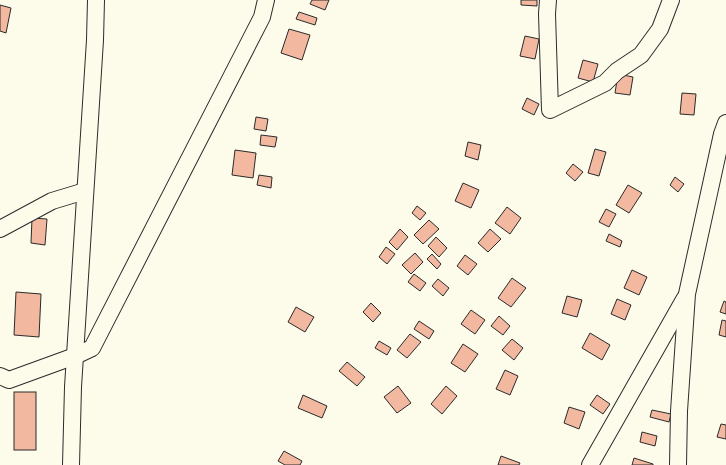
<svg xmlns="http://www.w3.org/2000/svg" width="726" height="465" viewBox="0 0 726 465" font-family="'DejaVu Sans',sans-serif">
  <rect width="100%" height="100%" fill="#fdfbea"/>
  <g fill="#f2b8a0" stroke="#2b2b2b">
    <polygon points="312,0 329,0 325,10 310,4"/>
    <polygon points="521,0 537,0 537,6 521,5"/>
    <polygon points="0,5 11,8 6,33 0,31"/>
    <polygon points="299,12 317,18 315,25 296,19"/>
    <polygon points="289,29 310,35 302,60 281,53"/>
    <polygon points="525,36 539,39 535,59 520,56"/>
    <polygon points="583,60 598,64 593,82 578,78"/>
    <polygon points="618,74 633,77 630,95 615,93"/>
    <polygon points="682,93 696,94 694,115 680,114"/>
    <polygon points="527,98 539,104 534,115 522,109"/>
    <polygon points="256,117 268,119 266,131 254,129"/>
    <polygon points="261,135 277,137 275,147 260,145"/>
    <polygon points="468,142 481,145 478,160 465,156"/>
    <polygon points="595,149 606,152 599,176 588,173"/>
    <polygon points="235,150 256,153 253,178 232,175"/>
    <polygon points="573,164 583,172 575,181 566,173"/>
    <polygon points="259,175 272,177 271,188 257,185"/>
    <polygon points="675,177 684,184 678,192 670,185"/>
    <polygon points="463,183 479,190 471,208 455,201"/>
    <polygon points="628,185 642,193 629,213 616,205"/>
    <polygon points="417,206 426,213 420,220 412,213"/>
    <polygon points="507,207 521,218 510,234 495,223"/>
    <polygon points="606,209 616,214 609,227 599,222"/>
    <polygon points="32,218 47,219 45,245 31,243"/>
    <polygon points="429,220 439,229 423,244 414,235"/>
    <polygon points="400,229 408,237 397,250 389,242"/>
    <polygon points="490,229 501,239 488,252 478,243"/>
    <polygon points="609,234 622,241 620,247 606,241"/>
    <polygon points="436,237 447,248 439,257 428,246"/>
    <polygon points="386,247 395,254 387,264 379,257"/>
    <polygon points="415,253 423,262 411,274 402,265"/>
    <polygon points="432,254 441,264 437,269 427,259"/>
    <polygon points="465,255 477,264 468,275 457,266"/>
    <polygon points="632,270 647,277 639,295 624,288"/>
    <polygon points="414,274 426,283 420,291 408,282"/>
    <polygon points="512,278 526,288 511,307 498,298"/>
    <polygon points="438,279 449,288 443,296 432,286"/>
    <polygon points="16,292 41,294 39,337 14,335"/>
    <polygon points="567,296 582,300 577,317 562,313"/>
    <polygon points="617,299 631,305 625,320 611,314"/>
    <polygon points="724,301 726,302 726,314 720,312"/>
    <polygon points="371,303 381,313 373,322 363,312"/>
    <polygon points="296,307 314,317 305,332 288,322"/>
    <polygon points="471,310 485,320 475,334 461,324"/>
    <polygon points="499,316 510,326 503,335 491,326"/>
    <polygon points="722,320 726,321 726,337 719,335"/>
    <polygon points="419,321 434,331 429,339 414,329"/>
    <polygon points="590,333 610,345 602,360 582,348"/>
    <polygon points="410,334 421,342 407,358 397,350"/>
    <polygon points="512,339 523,348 514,360 502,350"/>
    <polygon points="379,341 391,348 387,355 375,348"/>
    <polygon points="463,344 478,354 465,372 451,363"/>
    <polygon points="347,362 365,377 357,386 339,371"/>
    <polygon points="505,370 518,376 510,395 496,389"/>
    <polygon points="398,386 411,403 397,413 384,397"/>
    <polygon points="446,386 457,396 442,414 431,404"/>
    <rect x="14" y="392" width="22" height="58"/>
    <polygon points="303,395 327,406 322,418 298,408"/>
    <polygon points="597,395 610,404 603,414 590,405"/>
    <polygon points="569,407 585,412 579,429 564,423"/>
    <polygon points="652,410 671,414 669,422 650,417"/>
    <polygon points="721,424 726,425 726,439 717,437"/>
    <polygon points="642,432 657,436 655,446 640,442"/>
    <polygon points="284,451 302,461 300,465 285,465 278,461"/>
    <polygon points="501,456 520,463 519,465 498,465"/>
    <polygon points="634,458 653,464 653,465 632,465"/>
  </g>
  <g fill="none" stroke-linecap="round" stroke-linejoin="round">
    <defs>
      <g id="minor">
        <polyline points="548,0 547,14 550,110 605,83 617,71 641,55 660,29 671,0"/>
        <polyline points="0,229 52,201 85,191"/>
        <polyline points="0,376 9,380 75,356 92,348 262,17 266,0"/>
        <polyline points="71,465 73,387 95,40 96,0"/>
        <polyline points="590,465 685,298"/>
        <polyline points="678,465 679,411 687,294 722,134 726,123"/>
      </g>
    </defs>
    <use href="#minor" stroke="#2b2b2b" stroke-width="18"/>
    <use href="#minor" stroke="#fdfbea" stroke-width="16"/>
  </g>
</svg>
